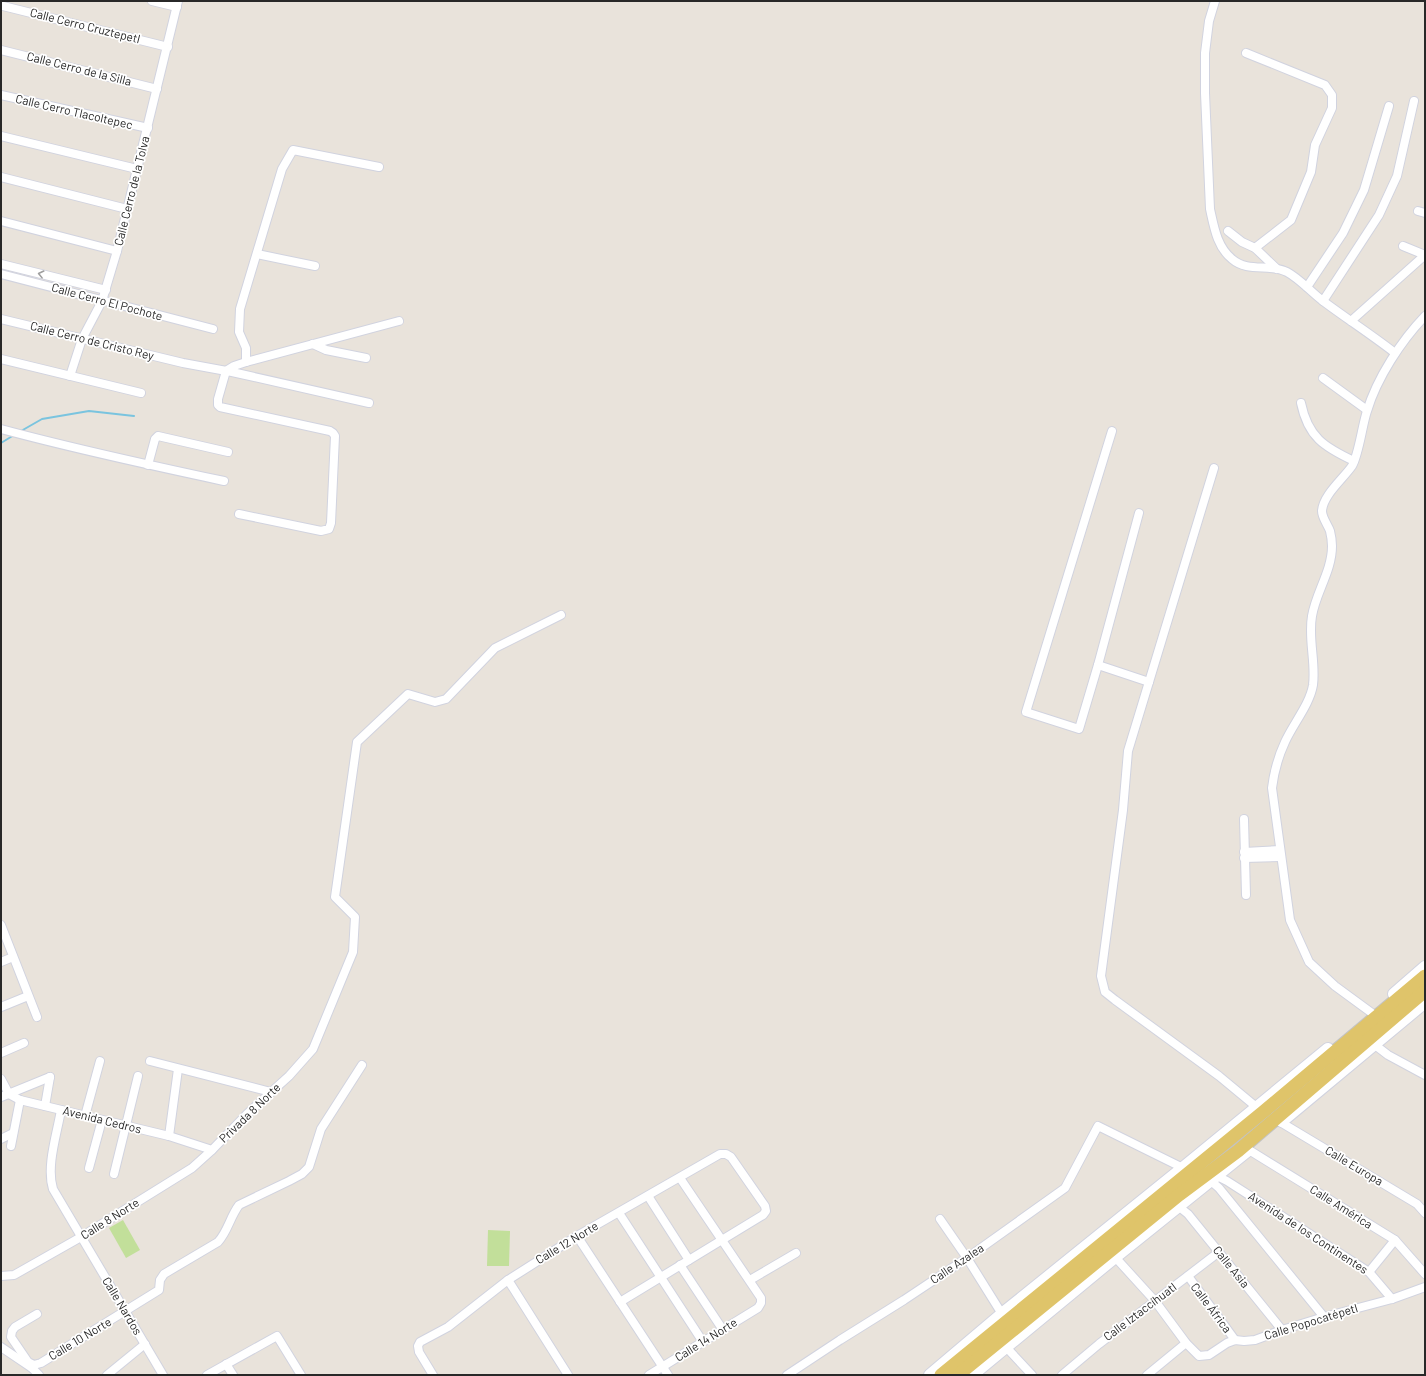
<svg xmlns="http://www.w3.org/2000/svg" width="1426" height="1376" viewBox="0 0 1426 1376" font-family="Barlow,sans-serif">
  <rect width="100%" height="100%" fill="#e9e3db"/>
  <g fill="#c2df9a">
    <polygon points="123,1220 140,1250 126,1258 109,1228"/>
    <polygon points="488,1230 510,1231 509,1266 487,1266"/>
  </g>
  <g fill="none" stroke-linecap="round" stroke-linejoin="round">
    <g stroke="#7ac4df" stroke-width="2">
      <polyline points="21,431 42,419 89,411 134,416"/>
      <polyline points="1,443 14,435"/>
    </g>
    <defs>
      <g id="street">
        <polyline points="152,1 177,7"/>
        <path d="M1215,1L1209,21L1205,53V93L1210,209C1214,227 1217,247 1232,259C1248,273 1270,263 1287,272C1300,279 1311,292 1323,301C1347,319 1372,335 1395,353"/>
        <polyline points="3,6 168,47"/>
        <polyline points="1,50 157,89"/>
        <polyline points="1246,53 1325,85 1332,95 1332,108 1315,145 1311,172 1291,220 1255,248"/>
        <polyline points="1,95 148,128"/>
        <polyline points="1,136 137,169"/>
        <polyline points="1,177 127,209"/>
        <polyline points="1418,211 1425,213"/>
        <polyline points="1,221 117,251"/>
        <polyline points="1228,231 1242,242 1255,248 1277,269"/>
        <polyline points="1403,246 1425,255"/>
        <polyline points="257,254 315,266"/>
        <polyline points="1,264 106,290"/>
        <polyline points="1,274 213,329"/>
        <polyline points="1307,287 1343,233 1364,190 1389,106"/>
        <polyline points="1323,301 1379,215 1397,176 1414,101"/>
        <polyline points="1,319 183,363 232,372 369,403"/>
        <polyline points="1351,321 1425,255"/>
        <polyline points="313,344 326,350 366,358"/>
        <polyline points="1,359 141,393"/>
        <polyline points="246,362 246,348 239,332 240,309 282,169 293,150 379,167"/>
        <polyline points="70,376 82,339 102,301 117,251 178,1"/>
        <polyline points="1323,378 1367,410"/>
        <path d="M1301,403C1308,437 1324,447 1354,461"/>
        <path d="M1,429C75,449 149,465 224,481"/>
        <polyline points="1112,431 1026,712 1079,729 1098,665 1139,513"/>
        <polyline points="148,465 155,439 158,436 228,452"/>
        <polyline points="1214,468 1128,751 1123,810 1101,976 1105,992 1115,1000 1219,1076 1260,1110"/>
        <polyline points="239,514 321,531 329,529 331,523 335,436 333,433 330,431 220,407 218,405 218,399 226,371 234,366 246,362 399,321"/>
        <polyline points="1098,665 1149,682"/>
        <polyline points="1244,819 1246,895"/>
        <polyline points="1244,852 1280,850"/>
        <polyline points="1244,858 1281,857"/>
        <polyline points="1,925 37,1017"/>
        <polyline points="1,962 13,957"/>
        <polyline points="1,1007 28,996"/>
        <path d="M1380,1019L1335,986L1309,962L1290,920L1272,788C1274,772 1278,757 1285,742C1293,724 1310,704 1313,685C1316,662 1308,639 1312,616C1316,592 1332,571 1332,546C1332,541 1331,535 1330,531C1328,525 1322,518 1322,511C1323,495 1343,479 1352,466C1359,454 1362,426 1367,411C1377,378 1401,341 1425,316"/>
        <polyline points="1375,1045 1388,1055 1425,1075"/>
        <polyline points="1,1053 24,1043"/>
        <polyline points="150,1061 271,1092"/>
        <polyline points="1,1079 9,1094 20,1100 169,1136 212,1150"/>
        <polyline points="1,1097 50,1077"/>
        <polyline points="45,1106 50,1077"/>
        <path d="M61,1110C57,1134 46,1166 53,1189L163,1375"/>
        <polyline points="85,1116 100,1061"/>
        <polyline points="1277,1120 1417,1204 1425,1213"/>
        <polyline points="169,1136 178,1069"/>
        <polyline points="1,1139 13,1133"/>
        <polyline points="11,1146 20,1100"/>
        <polyline points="1249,1150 1395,1240 1425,1274"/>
        <polyline points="89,1168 102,1120"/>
        <polyline points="114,1174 138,1076"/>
        <polyline points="1217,1176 1227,1181 1369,1272 1392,1299"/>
        <polyline points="1211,1181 1219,1188 1324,1317"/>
        <polyline points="648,1196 689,1260"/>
        <polyline points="1178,1206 1188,1214 1282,1330"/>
        <polyline points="619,1213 703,1342"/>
        <polyline points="940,1219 967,1258 1002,1314"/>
        <polyline points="577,1236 668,1375"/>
        <polyline points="1115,1257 1155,1301 1186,1343 1199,1356 1209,1355 1227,1343 1235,1340 1244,1341 1255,1340 1282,1330 1324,1317 1392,1299 1425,1287"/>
        <polyline points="680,1265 723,1330"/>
        <polyline points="1369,1272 1395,1240"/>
        <polyline points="1,1276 14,1275 81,1237 192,1168 212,1150 247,1114 289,1076 313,1049 353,952 355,917 335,897 357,742 408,694 435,702 446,699 495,648 561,615"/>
        <polyline points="1188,1276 1235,1340"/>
        <polyline points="508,1280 568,1375"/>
        <polyline points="750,1280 796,1253"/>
        <polyline points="1,1347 32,1368 39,1375"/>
        <polyline points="1006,1347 1032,1375"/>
        <polyline points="226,1364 233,1375"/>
        <polyline points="34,1365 28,1362 11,1337 12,1331 15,1327 37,1314"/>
        <path d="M32,1368L34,1365L41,1363L159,1290L160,1280L164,1274L218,1242C228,1231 230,1217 239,1205L289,1181L302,1174L309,1167L321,1129L362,1065"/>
        <polyline points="107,1375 145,1344"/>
        <polyline points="207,1375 277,1336 301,1375"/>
        <polyline points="433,1375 419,1352 418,1346 420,1342 448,1327 508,1280 577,1236 720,1154 726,1154 731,1157 765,1206 766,1211 763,1215 620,1302"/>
        <polyline points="649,1375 758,1308 761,1303 761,1298 680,1178"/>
        <polyline points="787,1375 840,1340 904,1300 967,1258 1065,1188 1098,1126 1183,1168"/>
        <polyline points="1062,1375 1099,1344 1219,1252"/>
        <polyline points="1147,1375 1186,1343"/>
      </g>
      <g id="secondary">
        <polyline points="1394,994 1425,967"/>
        <polyline points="1282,1121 1425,1002"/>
        <polyline points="930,1375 1002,1314 1183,1168 1328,1049"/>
        <polyline points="972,1375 1115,1257 1247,1151"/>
      </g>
      <g id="primary">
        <polyline points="941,1375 1263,1112 1425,976"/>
        <polyline points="958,1375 1179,1195 1238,1151 1425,991"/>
      </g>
    </defs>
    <use href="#street" stroke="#d1d3df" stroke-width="10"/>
    <use href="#secondary" stroke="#d1d3df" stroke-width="14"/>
    <use href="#primary" stroke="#c3c3c3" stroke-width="15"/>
    <use href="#street" stroke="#fff" stroke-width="8"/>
    <use href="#secondary" stroke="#fff" stroke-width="12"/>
    <use href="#primary" stroke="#dfc46a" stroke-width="13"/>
  </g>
  <defs><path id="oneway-chevron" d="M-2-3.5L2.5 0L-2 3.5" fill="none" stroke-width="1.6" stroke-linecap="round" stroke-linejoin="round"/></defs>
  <use stroke="#9e9e9e" href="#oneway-chevron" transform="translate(41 274) rotate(-166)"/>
  <g text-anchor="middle" stroke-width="3.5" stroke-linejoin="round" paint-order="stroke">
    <g font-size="12" fill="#282828" stroke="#fff">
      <text transform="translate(85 26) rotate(14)" y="4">Calle Cerro Cruztepetl</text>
      <text transform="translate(79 69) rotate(14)" y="4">Calle Cerro de la Silla</text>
      <text transform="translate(74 112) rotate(13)" y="4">Calle Cerro Tlacoltepec</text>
      <text transform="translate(132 191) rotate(-76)" y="4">Calle Cerro de la Tolva</text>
      <text transform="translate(107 302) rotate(15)" y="4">Calle Cerro El Pochote</text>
      <text transform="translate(92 341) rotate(14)" y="4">Calle Cerro de Cristo Rey</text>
      <text transform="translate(250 1113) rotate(-44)" y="4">Privada 8 Norte</text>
      <text transform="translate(102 1120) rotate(14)" y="4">Avenida Cedros</text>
      <text transform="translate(1354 1166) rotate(31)" y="4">Calle Europa</text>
      <text transform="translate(1341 1207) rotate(32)" y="4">Calle América</text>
      <text transform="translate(110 1219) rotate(-32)" y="4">Calle 8 Norte</text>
      <text transform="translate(1308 1233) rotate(33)" y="4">Avenida de los Continentes</text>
      <text transform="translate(567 1243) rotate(-31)" y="4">Calle 12 Norte</text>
      <text transform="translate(957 1264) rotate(-34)" y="4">Calle Azalea</text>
      <text transform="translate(1231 1267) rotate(51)" y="4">Calle Asia</text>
      <text transform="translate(122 1306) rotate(59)" y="4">Calle Nardos</text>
      <text transform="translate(1211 1308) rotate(53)" y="4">Calle África</text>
      <text transform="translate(1140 1312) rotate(-37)" y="4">Calle Iztaccíhuatl</text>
      <text transform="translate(1311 1322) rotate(-17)" y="4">Calle Popocatépetl</text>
      <text transform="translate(80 1339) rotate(-31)" y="4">Calle 10 Norte</text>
      <text transform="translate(706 1340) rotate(-32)" y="4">Calle 14 Norte</text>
    </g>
  </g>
  <rect width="1426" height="1376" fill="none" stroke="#282828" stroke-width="4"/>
</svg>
